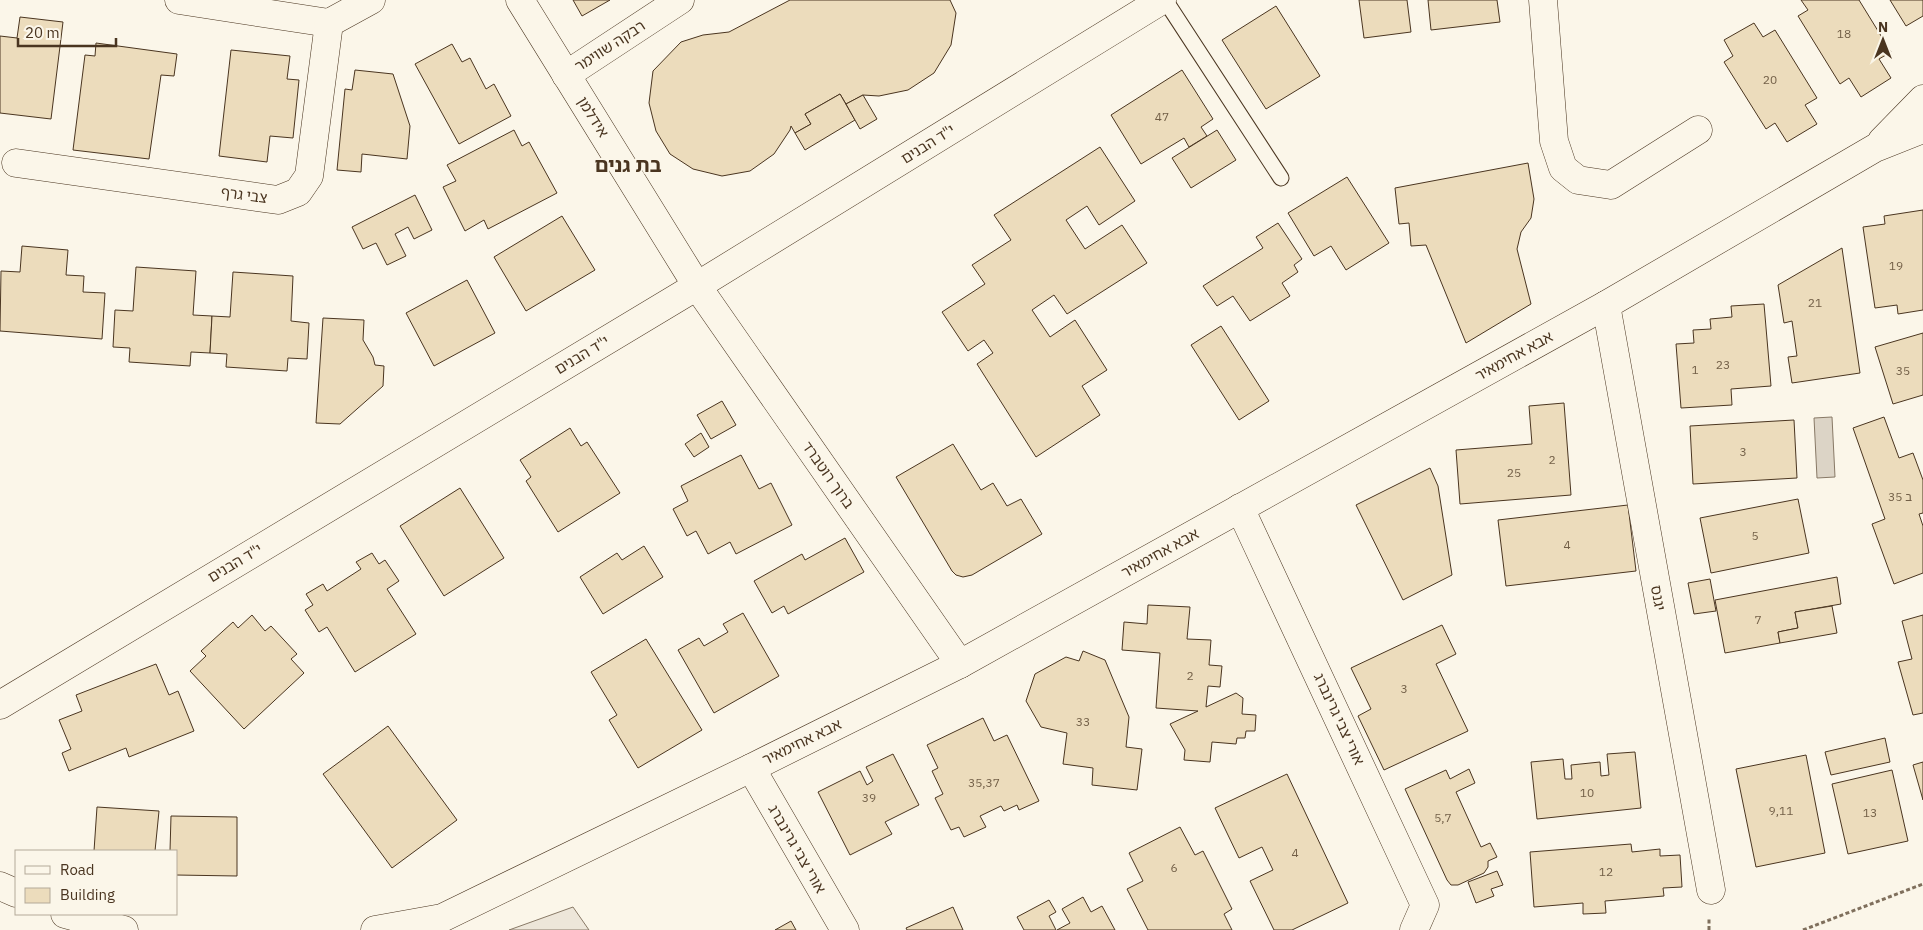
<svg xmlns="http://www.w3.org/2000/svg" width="1923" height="930" viewBox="0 0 1923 930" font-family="'IBM Plex Sans','Noto Sans Hebrew',sans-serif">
  <rect width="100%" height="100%" fill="#fbf6e9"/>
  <polygon fill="#ede6d9" stroke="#887966" points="573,907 589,930 509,930"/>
  <polygon fill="#dcd4c6" stroke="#887966" points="1832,417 1835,477 1817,478 1814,418"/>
  <g fill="#ecdcbc" stroke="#4a3520">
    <polygon points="573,0 610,0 582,16"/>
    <polygon points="790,0 950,0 956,13 951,45 934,73 908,90 879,96 863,95 846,104 840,94 805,114 811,124 795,133 791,126 790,130 774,154 750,171 722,176 693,169 670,154 656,131 649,103 653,71 681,42 703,35 729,32"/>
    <polygon points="1359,0 1407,0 1411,32 1364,38"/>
    <polygon points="1428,0 1497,0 1500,22 1431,30"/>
    <polygon points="1801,0 1859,0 1891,52 1879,59 1891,78 1861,97 1849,78 1840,84 1798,16 1808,10"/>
    <polygon points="1890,0 1923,0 1923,16 1906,26"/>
    <polygon points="1276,6 1320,76 1266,109 1222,40"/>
    <polygon points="20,17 63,22 51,119 0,113 0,36 17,38"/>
    <polygon points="1754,23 1763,37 1775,30 1817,98 1805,105 1817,124 1787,142 1775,123 1766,129 1724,62 1733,56 1724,40"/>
    <polygon points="96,43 177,54 174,76 161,75 149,159 73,150 85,55 95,56"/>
    <polygon points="452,44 462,62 470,58 486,89 494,84 511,116 459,144 415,64"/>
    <polygon points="231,50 290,56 287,79 299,80 293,138 270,136 267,162 219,156"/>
    <polygon points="355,70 393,74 410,126 407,159 362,154 361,172 337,170 345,89 352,90"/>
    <polygon points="1182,70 1213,119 1201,127 1207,136 1189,147 1184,138 1141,164 1111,115"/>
    <polygon points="840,94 855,120 805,150 795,133 811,124 805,114"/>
    <polygon points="863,95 877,119 860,129 846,104"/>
    <polygon points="514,130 522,146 529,142 557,193 488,229 484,220 465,231 443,187 456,181 447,165"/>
    <polygon points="1217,130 1236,160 1191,188 1172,158"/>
    <polygon points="1100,147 1135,201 1099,225 1087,206 1066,220 1085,249 1122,225 1147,263 1067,314 1054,295 1032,310 1050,337 1075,320 1107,370 1082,386 1100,415 1036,457 977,364 993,353 984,340 968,351 942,312 985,284 972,265 1011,240 994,215"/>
    <polygon points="1528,163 1534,199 1531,218 1521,232 1517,249 1531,304 1466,343 1426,245 1411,246 1409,223 1399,224 1395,188"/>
    <polygon points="1347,177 1389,243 1346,270 1331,246 1314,256 1288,213"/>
    <polygon points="415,195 432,230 414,239 408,227 395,234 406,256 387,265 376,243 363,249 352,227"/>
    <polygon points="1923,210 1923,310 1898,314 1897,305 1875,308 1863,227 1885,224 1884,216"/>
    <polygon points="562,216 595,270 526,311 494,257"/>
    <polygon points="1278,223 1302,259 1294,265 1298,272 1282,283 1290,296 1250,321 1233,296 1217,306 1203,286 1263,248 1256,237"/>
    <polygon points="22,246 68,250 66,275 84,276 83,292 105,293 102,339 0,331 1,271 20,272"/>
    <polygon points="1842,248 1860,373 1792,383 1788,357 1797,356 1792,321 1784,323 1778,285"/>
    <polygon points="136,267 196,271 193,315 212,316 210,353 191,352 190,366 129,362 130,348 113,347 115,310 133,311"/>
    <polygon points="233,272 293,276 291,321 309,323 307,359 288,358 287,371 226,367 227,354 210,353 212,316 230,317"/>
    <polygon points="467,280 495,333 434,366 406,313"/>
    <polygon points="1764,304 1771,386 1731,389 1732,405 1681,408 1676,344 1694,343 1693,330 1711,329 1710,319 1732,317 1731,306"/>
    <polygon points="323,318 364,320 363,340 373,357 375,365 384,366 383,386 340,424 316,423"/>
    <polygon points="1221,326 1269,401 1239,420 1191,345"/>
    <polygon points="1923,333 1923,395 1893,404 1875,347"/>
    <polygon points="722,401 736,425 711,439 697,415"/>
    <polygon points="1564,403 1571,495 1460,504 1456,450 1532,444 1529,406"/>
    <polygon points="1884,417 1899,458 1913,453 1923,480 1923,513 1919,514 1923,526 1923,573 1894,584 1872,524 1885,519 1853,428"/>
    <polygon points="1794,420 1797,478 1693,484 1690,426"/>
    <polygon points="570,428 581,446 587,442 620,493 558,532 526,481 531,477 520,460"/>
    <polygon points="701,433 709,447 694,457 685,444"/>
    <polygon points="953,444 981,490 993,483 1007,506 1021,499 1042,534 972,575 963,577 956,575 952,571 896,477"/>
    <polygon points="741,455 759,489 771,483 792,525 736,554 730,542 708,554 696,531 687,536 673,509 688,501 681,486"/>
    <polygon points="1430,468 1438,486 1452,575 1403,600 1356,505"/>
    <polygon points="460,488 504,558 444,596 400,526"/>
    <polygon points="1798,499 1809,553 1711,573 1700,518"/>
    <polygon points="1628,505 1636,571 1506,586 1498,520"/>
    <polygon points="845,538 864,572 788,614 784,606 772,613 754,581 802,554 805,560"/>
    <polygon points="644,546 663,577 603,614 580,577 617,553 622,560"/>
    <polygon points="372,553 379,564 385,560 399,581 387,589 416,634 355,672 327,627 319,632 305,610 313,605 306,594 323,584 327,591 361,569 356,562"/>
    <polygon points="1837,577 1841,604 1795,612 1798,628 1778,632 1780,643 1725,653 1715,600"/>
    <polygon points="1710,579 1716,611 1694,614 1688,583"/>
    <polygon points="1148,605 1190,607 1187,639 1211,640 1209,665 1222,666 1220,687 1208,686 1206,707 1236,693 1243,698 1242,714 1256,715 1255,731 1246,731 1245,738 1237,738 1236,744 1212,742 1210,762 1184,760 1185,750 1170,724 1198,711 1156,708 1160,653 1122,650 1124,622 1147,624"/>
    <polygon points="1832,606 1837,633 1780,643 1778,632 1798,628 1795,612"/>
    <polygon points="743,613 779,676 714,713 678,650 699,638 704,646 728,632 723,624"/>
    <polygon points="252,615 265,631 271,626 297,654 291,659 304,673 244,729 190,671 206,656 201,651 233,622 238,628"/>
    <polygon points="1923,615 1923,713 1913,715 1898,662 1912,659 1902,621"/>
    <polygon points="1442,625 1456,654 1436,664 1468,731 1384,770 1358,716 1371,709 1351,668"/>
    <polygon points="646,639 702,730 638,768 609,720 617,715 591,672"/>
    <polygon points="1083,651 1105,660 1129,717 1126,747 1142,749 1137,790 1092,785 1093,768 1063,764 1067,733 1041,727 1026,701 1035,674 1066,657 1079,661"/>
    <polygon points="156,664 169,695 178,691 194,731 129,757 126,748 69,771 62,753 71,749 59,720 82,711 76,695"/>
    <polygon points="983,718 994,741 1007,735 1039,801 1019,810 1017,805 1004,811 1001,806 980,816 986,827 964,837 959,827 951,830 935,798 943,794 932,771 938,768 927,745"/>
    <polygon points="388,726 457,820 392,868 323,774"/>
    <polygon points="1885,738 1890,762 1831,775 1825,752"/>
    <polygon points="1635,752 1641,808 1537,819 1531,762 1563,759 1565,779 1572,779 1571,765 1600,762 1601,776 1609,775 1607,754"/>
    <polygon points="893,754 919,805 885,822 892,834 850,855 818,792 860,771 867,785 873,781 866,767"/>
    <polygon points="1806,755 1825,853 1756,867 1736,769"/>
    <polygon points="1923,762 1923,800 1913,765"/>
    <polygon points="1469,769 1475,783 1456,792 1481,847 1490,843 1497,857 1488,861 1488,867 1484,873 1458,885 1451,885 1447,880 1405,789 1446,770 1450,779"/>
    <polygon points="1892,770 1908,841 1848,854 1832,784"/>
    <polygon points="1287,774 1348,903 1292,930 1274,930 1250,881 1273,870 1262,847 1239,858 1215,808"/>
    <polygon points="97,807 159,811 155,851 94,851"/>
    <polygon points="171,816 237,817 237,876 176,875 176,851 170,851"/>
    <polygon points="1180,827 1195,855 1203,851 1232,909 1224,914 1232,930 1148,930 1127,889 1143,881 1129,853"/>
    <polygon points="1631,844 1632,852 1660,849 1660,856 1680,855 1682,887 1663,888 1664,896 1605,901 1606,913 1583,914 1583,903 1534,907 1530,852"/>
    <polygon points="1497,871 1503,885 1491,889 1494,896 1476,903 1468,882"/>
    <polygon points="1083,897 1091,912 1102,906 1115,930 1057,930 1070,923 1062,909"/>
    <polygon points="1049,900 1056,912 1049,916 1056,930 1024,930 1017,917"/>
    <polygon points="953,907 963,930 907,930 906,928"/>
    <polygon points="791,921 796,930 775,930"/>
  </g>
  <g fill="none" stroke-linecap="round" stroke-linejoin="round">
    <defs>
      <polyline id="lane" points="1165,0 1281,178"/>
      <g id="street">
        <polyline points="179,0 329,23 371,0"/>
        <polyline points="520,0 697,286 960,664"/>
        <polyline points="1543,0 1554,141 1563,168 1578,180 1611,185 1698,130"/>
        <polyline points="566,75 680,0"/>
        <polyline points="1882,141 1923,99"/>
        <polyline points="16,163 278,200 298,192 309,176 329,23"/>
        <polyline points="1606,305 1711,890"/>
        <polyline points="1240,508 1425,905 1414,930"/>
        <polyline points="0,705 697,286 1162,0"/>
        <polyline points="751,768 845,930"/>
        <polyline points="0,886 16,893"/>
        <polyline points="65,914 124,930"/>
        <polyline points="375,930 442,918 751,768 960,664 1606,305 1875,148 1923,129"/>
      </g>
    </defs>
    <use href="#lane" stroke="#4a3520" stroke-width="17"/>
    <use href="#street" stroke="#4a3520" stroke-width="29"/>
    <g stroke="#7f6f5c" stroke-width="3" stroke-dasharray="4 2.5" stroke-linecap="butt">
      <polyline points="1709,930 1709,919"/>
      <polyline points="1803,930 1923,884"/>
    </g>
    <use href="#lane" stroke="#fbf6e9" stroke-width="15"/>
    <use href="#street" stroke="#fbf6e9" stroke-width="28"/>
  </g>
  <g text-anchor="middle" stroke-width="4" stroke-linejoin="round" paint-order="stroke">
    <g font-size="12" fill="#725f47">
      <text x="1844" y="38">18</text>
      <text x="1770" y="84">20</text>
      <text x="1162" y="121">47</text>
      <text x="1896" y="270">19</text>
      <text x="1815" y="307">21</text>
      <text x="1723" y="369">23</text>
      <text x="1695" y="374">1</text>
      <text x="1903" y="375">35</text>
      <text x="1743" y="456">3</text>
      <text x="1552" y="464">2</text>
      <text x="1514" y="477">25</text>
      <text x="1900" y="501">35 ב</text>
      <text x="1755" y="540">5</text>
      <text x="1567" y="549">4</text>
      <text x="1758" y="624">7</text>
      <text x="1190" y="680">2</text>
      <text x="1404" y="693">3</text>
      <text x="1083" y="726">33</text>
      <text x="984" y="787">35,37</text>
      <text x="1587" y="797">10</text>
      <text x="869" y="802">39</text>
      <text x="1781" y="815">9,11</text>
      <text x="1870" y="817">13</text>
      <text x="1443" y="822">5,7</text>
      <text x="1295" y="857">4</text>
      <text x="1174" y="872">6</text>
      <text x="1606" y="876">12</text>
    </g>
    <g font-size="15" fill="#4a3520" stroke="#fbf6e9">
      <text transform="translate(610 46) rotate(-33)" y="5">רבקה שווימר</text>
      <text transform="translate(593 117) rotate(58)" y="5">אידלמן</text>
      <text transform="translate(928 144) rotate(-32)" y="5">י"ד הבנים</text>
      <text transform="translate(244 195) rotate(8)" y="5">צבי גרף</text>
      <text transform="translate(582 355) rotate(-31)" y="5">י"ד הבנים</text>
      <text transform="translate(1514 356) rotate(-29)" y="5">אבא אחימאיר</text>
      <text transform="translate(828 475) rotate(55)" y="5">ברוך רוטברד</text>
      <text transform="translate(1160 553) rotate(-29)" y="5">אבא אחימאיר</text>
      <text transform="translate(235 563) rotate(-31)" y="5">י"ד הבנים</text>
      <text transform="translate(1658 598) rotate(80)" y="5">יגנס</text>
      <text transform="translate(1339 719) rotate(65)" y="5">אורי צבי גרינברג</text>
      <text transform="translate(802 742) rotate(-26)" y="5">אבא אחימאיר</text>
      <text transform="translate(797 849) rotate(60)" y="5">אורי צבי גרינברג</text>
    </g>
    <g font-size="20" font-weight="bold" fill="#4a3520" stroke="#fbf6e9">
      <text x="628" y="172">בת גנים</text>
    </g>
  </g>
  <rect x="15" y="850" width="162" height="65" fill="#fbf6e9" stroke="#b4a999"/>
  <rect x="25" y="866" width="25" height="8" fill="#fbf6e9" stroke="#b4a999"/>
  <text x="60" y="875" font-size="15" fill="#4a3520">Road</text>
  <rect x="25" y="888" width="25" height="15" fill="#ecdcbc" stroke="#b4a999"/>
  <text x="60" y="900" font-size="15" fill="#4a3520">Building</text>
  <g transform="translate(1883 40)" stroke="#fbf6e9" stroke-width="4" paint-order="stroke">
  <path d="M0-4L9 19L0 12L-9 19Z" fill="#4a3520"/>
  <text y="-8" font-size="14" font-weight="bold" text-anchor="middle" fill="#4a3520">N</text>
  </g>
  <path d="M18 38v8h98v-8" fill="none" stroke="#4a3520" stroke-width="2.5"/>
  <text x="25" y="38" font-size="15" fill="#4a3520" stroke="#fbf6e9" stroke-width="4" paint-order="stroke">20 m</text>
</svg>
